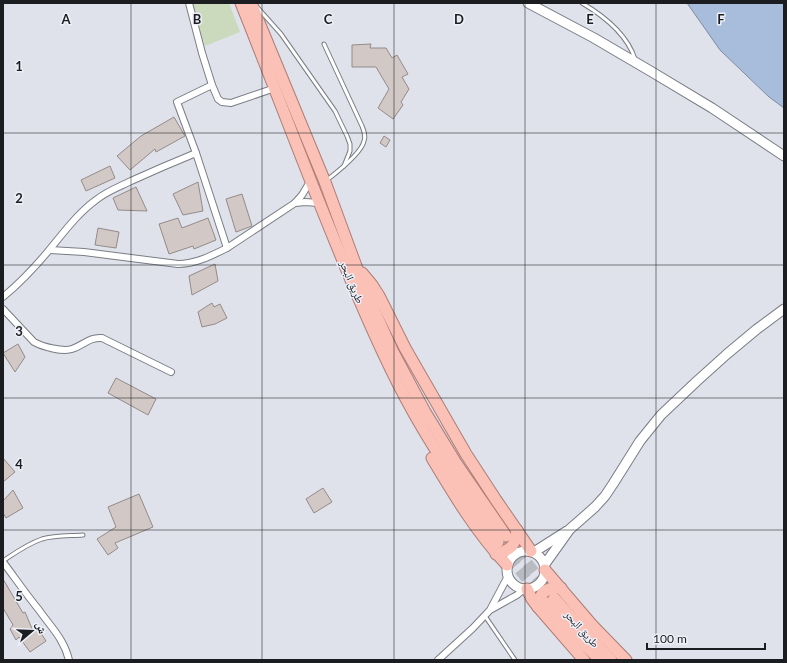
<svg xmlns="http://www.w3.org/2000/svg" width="787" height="663" viewBox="0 0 787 663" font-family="Lato,'Noto Naskh Arabic',sans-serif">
  <rect width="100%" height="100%" fill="#dfe2eb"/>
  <polygon fill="#cbdabc" points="195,3 229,3 240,32 205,46 191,4"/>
  <polygon fill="#a8bcdb" stroke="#7e8ca3" points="687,3 784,3 784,108 769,97 720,50"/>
  <g fill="#d2c8c6" stroke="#948b89">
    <polygon points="371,44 370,48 386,48 392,58 397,55 408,74 402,77 409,89 401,102 403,105 393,119 378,108 389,89 376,67 352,67 352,45"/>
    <polygon points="174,117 185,136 156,152 155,149 130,170 117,156 141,136"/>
    <polygon points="384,136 390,140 386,147 380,143"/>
    <polygon points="110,166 115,178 86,191 81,180"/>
    <polygon points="198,182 203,211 183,215 173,194"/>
    <polygon points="136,187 147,211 118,210 113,198"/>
    <polygon points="242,194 252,226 236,232 226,199"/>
    <polygon points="178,218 182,228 208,218 216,240 194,249 193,246 169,254 159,224"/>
    <polygon points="98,228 119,232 116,248 95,245"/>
    <polygon points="215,264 218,281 192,295 189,276"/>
    <polygon points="212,303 214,307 220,304 227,318 215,324 202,327 198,312 204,308"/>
    <polygon points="18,344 25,357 15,372 3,353"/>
    <polygon points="116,378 156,399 148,415 108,393"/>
    <polygon points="3,458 15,472 3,482"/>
    <polygon points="323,488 332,502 314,513 306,499"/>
    <polygon points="13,490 23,508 6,518 3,513 3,501"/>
    <polygon points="139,494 153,527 115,543 118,548 108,555 97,539 116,527 108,507"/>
    <polygon points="3,579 23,613 25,612 33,631 37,627 46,641 30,652 19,637 16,640 10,629 13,625 3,608"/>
  </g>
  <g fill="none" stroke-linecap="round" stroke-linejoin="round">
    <g stroke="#b8bbc2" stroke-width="11" stroke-dasharray="11 5.5" stroke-linecap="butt">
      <polyline points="507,537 553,596"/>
      <polyline points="499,544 546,603"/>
    </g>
    <defs>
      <g id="service">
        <path d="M582,3C604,16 627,34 635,59"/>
        <polyline points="257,7 281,34 335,111 347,136 350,144 350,151 344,166"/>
        <path d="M324,44L362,126C364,131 366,136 364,141C362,152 336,173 327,180"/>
        <path d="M3,561C15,553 27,544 42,539C55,535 70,536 83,535"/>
        <polyline points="485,616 515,660"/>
      </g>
      <g id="minor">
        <polyline points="189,3 202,53 212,85 218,99 222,102 231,103 275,88"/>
        <polyline points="212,85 177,102 196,153 227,248"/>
        <polyline points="295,203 305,202 319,203"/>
        <path d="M50,250L84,252L178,264C195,264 211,256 227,248L295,203L302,195L311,180"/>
        <path d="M3,297C20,283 36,266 50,249C64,232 78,213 96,200C107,191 119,187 131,181C153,171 174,162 196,153"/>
        <path d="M3,309L34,342C43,347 63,352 72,349C84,345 89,337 102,338L171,372"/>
        <path d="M3,562C15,578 26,594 39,610C51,627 64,639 69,660"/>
        <polyline points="492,609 517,595 524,589"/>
        <polyline points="438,660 473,628 490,610 508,576"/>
      </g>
      <g id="secondary">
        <polyline points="528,3 594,38 652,72 712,108 784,156"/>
        <circle cx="526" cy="570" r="19"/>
        <polyline points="534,552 567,531"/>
        <polyline points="545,564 570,529 595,507 605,496 613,484 640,441 661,415 697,381 727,354 757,329 784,309"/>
      </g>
      <g id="trunk">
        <path d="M241,3C274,85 305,169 339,251C359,300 380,350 405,397C432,448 465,495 498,542"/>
        <polyline points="251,3 325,182 356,266 374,310 392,350 425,412 456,463 506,536"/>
        <polyline points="362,273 372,285 379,296 405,348 466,454 496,500 531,551"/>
        <path d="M432,458C454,495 477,533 507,565"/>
        <path d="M496,554C511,550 516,545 517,530"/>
        <polyline points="545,570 592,625 626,660"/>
        <polyline points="527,589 532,599 538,607 584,660"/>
        <polyline points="554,598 587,635 611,660"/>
        <polyline points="547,603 575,635 600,660"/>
        <path d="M538,607C539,593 547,586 561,588"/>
      </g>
    </defs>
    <use href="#service" stroke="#7a7d84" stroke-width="5"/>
    <use href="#minor" stroke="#7a7d84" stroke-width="8"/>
    <use href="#secondary" stroke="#7a7d84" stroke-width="11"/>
    <use href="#trunk" stroke="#ac7d76" stroke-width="13"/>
    <use href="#service" stroke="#fff" stroke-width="3"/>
    <use href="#minor" stroke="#fff" stroke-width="6"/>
    <use href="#secondary" stroke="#fff" stroke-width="9"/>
    <use href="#trunk" stroke="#fbc0b6" stroke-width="11"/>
  </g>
  <path fill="none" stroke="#1c1d20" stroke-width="1" stroke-opacity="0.55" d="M131,3V660M262,3V660M394,3V660M525,3V660M656,3V660M3,133H784M3,265H784M3,398H784M3,530H784"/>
  <g text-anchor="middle" stroke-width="3" stroke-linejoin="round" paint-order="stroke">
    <g font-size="11" fill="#1c1d20" stroke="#edf0f8">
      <text transform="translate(352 282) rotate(67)" y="4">طريق البحر</text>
      <text transform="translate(582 629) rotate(48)" y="4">طريق البحر</text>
    </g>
  </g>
  <g font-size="13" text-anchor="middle" font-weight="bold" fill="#1c1d20" stroke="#edf0f8" stroke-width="3" stroke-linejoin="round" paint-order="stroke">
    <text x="66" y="24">A</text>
    <text x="197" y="24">B</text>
    <text x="328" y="24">C</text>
    <text x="459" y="24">D</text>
    <text x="590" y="24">E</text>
    <text x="721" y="24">F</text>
    <text x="19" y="71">1</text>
    <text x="19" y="203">2</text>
    <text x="19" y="336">3</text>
    <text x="19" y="469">4</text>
    <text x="19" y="601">5</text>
  </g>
  <rect width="787" height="663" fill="none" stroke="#1c1d20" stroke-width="8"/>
  <g transform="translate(32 631) rotate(71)" stroke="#edf0f8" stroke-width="3" paint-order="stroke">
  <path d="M0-3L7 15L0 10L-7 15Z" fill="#1c1d20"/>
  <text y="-6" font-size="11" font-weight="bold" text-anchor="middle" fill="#1c1d20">ش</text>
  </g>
  <path d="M647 643v6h118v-6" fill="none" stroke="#1c1d20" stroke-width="2"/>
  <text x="653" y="643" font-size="12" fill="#1c1d20" stroke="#edf0f8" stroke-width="3" paint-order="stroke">100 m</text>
</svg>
